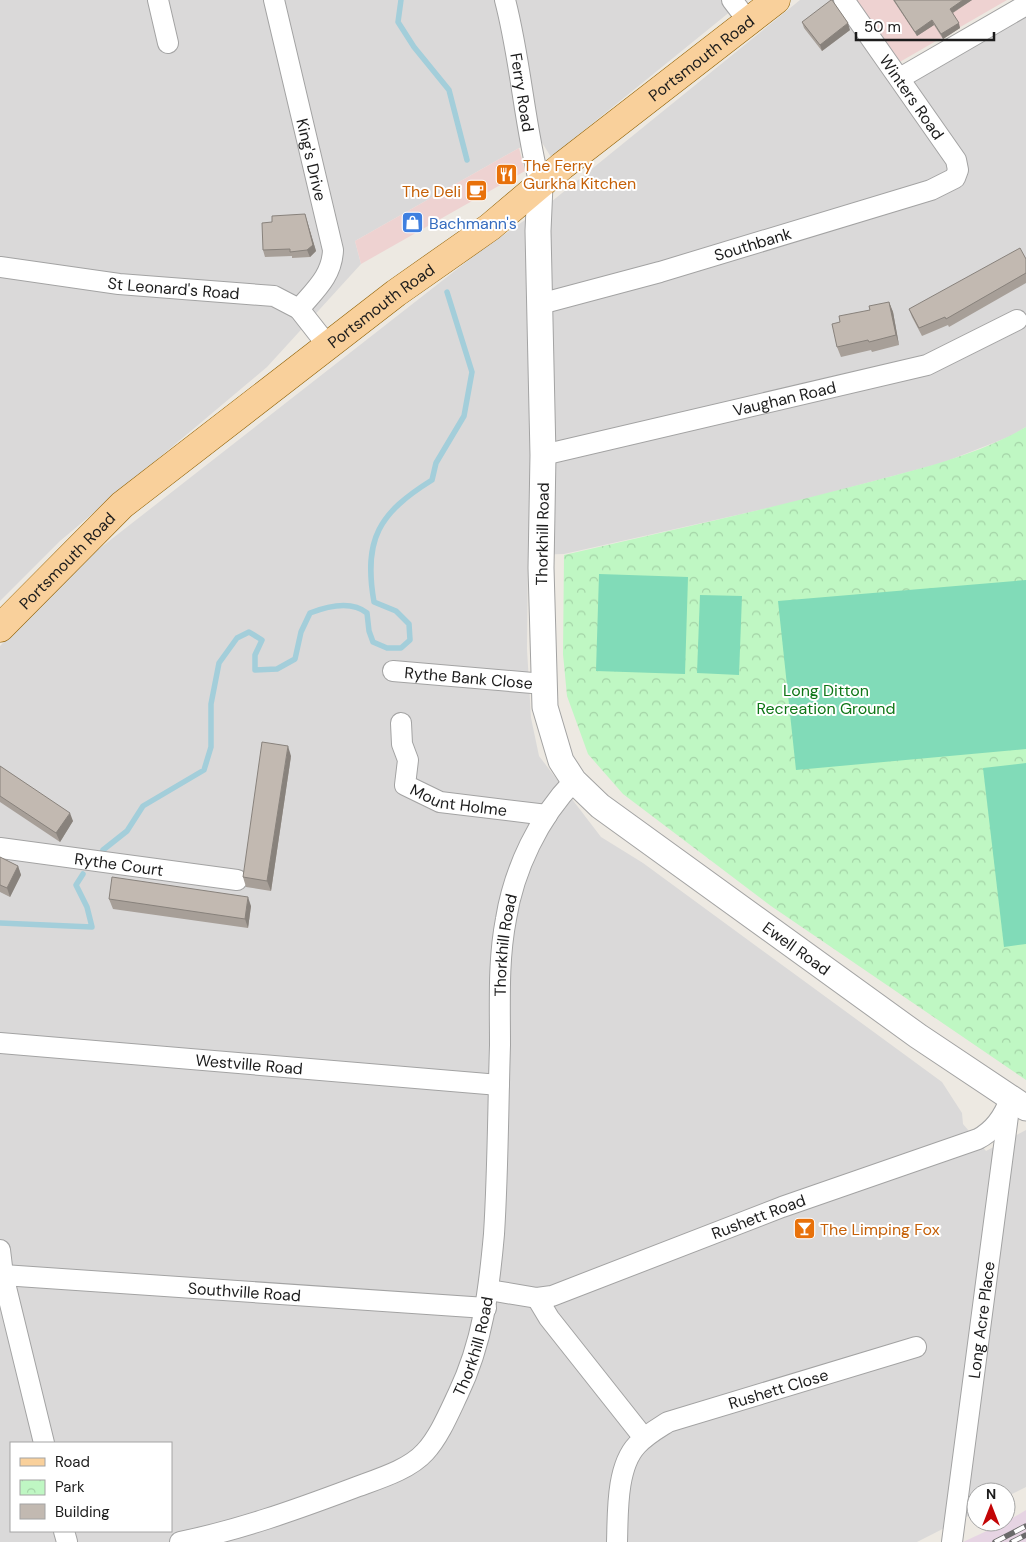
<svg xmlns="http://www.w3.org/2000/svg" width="1026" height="1542" viewBox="0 0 1026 1542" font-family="'DM Sans',sans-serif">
  <defs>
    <pattern id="park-crowns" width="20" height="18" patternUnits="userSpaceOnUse" patternTransform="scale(1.25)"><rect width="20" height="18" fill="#bff7c3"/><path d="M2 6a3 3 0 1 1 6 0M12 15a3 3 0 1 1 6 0" fill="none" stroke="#a4d3a7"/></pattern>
  </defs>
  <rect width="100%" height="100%" fill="#ede9e2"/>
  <g fill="#dad9d9" fill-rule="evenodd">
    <polygon points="0,0 740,0 742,2 551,157 541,141 519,148 355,241 361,264 267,367 60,541 0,601"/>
    <path d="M800,0H835L896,91L1026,15V427L1011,436L942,463L795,502L564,554L528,555L527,649L531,718L539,756L601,837L643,863L942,1082L962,1113L963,1124L986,1151L1026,1130V1487L1006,1497V1492H976V1512L917,1542H0V646L81,563L479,252L551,202ZM11,1443H171V1531H11Z"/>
  </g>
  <g fill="#eed2d1">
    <polygon points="854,0 1007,0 898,63"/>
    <polygon points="519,148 525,171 361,264 355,241"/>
  </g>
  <polygon fill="#e6d4e3" points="1026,1510 1026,1542 963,1542 1006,1522"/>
  <path fill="url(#park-crowns)" d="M1026,427V1080L771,906L623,794L588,754L567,696L563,654L564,555C664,532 764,510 862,484C918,469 976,456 1026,427Z"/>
  <g fill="#81dbb8">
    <polygon points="599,574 688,577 685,674 596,671"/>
    <polygon points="1026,580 1026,749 796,770 778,601"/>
    <polygon points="700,595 742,596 739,675 697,673"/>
    <polygon points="1026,763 1026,944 1004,947 983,768"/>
  </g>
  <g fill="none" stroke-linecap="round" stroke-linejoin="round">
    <g stroke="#a3ceda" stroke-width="5.5">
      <polyline points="401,0 398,22 414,47 449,90 467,160"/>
      <path d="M103,850L127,831L143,806L204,770L211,747V704L219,663L237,638L249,632L262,640L255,655V670L277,669L295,659L301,632L310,613C328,606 351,600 367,613L369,631L373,642L387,648H401L410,640L409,624L396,611L374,602C363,539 379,513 432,480L436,463L464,416L472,372L447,292"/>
      <polyline points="0,923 92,927 87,907 76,885 83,874"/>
    </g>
    <defs>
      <g id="minor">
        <polyline points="158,0 168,43"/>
        <path id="s1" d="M274,0L333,250C332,276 315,290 299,309"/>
        <path id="s2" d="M505,0C521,61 524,124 540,185"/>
        <polyline points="732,0 748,21"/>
        <polyline points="900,78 1026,5"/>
        <path id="s3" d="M0,267L119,284L274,296L299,309L328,346"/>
        <path id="s4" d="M540,304L660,272L931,190L955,178L958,170L956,160L844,0"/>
        <path id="s5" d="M543,455L927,365L1017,320"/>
        <path id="s6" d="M393,671L544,684"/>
        <path id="s7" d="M401,723L402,744L408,760L405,785L440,802L547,815"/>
        <path id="s8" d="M0,848L237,880"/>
        <path id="s9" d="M0,1043L499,1085"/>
        <polyline points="0,1250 3,1275 44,1443"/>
        <path id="s10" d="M3,1275L486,1308"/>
        <path id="s11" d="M489,1290L537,1298L552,1296L782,1207L978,1139C995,1130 1004,1116 1010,1099"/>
        <polyline points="537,1298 549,1318 644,1438"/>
        <polyline points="64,1531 67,1542"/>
        <path id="s12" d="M180,1542C239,1530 295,1510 351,1489C374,1480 408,1471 425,1452C439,1437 449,1413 458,1394C483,1342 489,1290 494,1234C498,1171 498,1108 500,1045C500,1003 498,960 506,919C514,869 539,817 574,781"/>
        <path id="s13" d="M617,1542C618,1514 616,1467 637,1445C646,1435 657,1429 668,1422L916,1347"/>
        <path id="s14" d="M952,1542L1009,1108"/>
      </g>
      <g id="tertiary">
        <path id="s15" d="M540,185L538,231L543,455L541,568L545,707L561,761L574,781L600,806L918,1036L1026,1108"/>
      </g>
      <g id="primary">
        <path id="s16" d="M0,628L122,505L396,293L490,227L562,166L776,0"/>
      </g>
    </defs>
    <use href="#minor" stroke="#a3a3a3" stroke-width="22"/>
    <use href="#tertiary" stroke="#a3a3a3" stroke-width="27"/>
    <use href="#primary" stroke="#906104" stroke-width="29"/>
    <use href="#minor" stroke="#fff" stroke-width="20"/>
    <use href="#tertiary" stroke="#fff" stroke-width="25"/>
    <use href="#primary" stroke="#f9d09b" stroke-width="28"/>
    <defs>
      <g id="rail">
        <polyline points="995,1542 1026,1526"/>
        <polyline points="1012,1542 1026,1535"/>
      </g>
    </defs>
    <use href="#rail" stroke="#6a6a6a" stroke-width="5.5"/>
    <use href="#rail" stroke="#fff" stroke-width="4" stroke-dasharray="11" stroke-linecap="butt"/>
  </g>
  <g fill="#a79f98">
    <polygon points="893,0 972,0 953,13 960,28 943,39 934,25 917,36"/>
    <polygon points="802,22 850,30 822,51 804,28"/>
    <polygon points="307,221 316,251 310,257 292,258 292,256 265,257 263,250"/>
    <polygon points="1026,259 1026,283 949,327 948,325 922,336 912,317 909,309"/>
    <polygon points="889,302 893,312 899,345 872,352 871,350 841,357 837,347 870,310"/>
    <polygon points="291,756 271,891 246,887 243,877"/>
    <polygon points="0,766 73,821 60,842 0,802"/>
    <polygon points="0,857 18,866 21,875 10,897 0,892"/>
    <polygon points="109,899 251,906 248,928 113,909"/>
  </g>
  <g fill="#88827c">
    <polygon points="963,0 972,0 952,13 950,9"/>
    <polygon points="932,20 934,25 917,36 915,32"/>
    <polygon points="848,23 850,30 822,51 820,45"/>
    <polygon points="959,23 960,28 943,39 941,34"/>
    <polygon points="305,214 316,251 310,257 307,250"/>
    <polygon points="889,302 893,312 899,345 896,335"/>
    <polygon points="288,746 291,756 271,891 267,881"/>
    <polygon points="70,813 73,821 60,842 56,833"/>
    <polygon points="18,866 21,875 10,897 7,888"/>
    <polygon points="248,897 251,906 248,928 245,919"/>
  </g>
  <g fill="#c2b9b1" stroke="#88827c">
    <polygon points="831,0 832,0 848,23 820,45 802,22"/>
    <polygon points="894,0 963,0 950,9 959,23 941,34 932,20 915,32"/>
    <polygon points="305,214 313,245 307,250 290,252 290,249 263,250 262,223 272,222 272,216"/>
    <polygon points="1020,248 1026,259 1026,273 946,319 945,317 919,328 909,309"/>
    <polygon points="889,302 896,335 869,342 868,340 837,347 832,324 840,322 839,316 870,310 869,306"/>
    <polygon points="262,742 288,746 267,881 243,877"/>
    <polygon points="0,766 70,813 56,833 0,796"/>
    <polygon points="0,857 18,866 7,888 0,885"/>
    <polygon points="112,877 248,897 245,919 109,899"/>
  </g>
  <defs>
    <symbol id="restaurant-square" viewBox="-11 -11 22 22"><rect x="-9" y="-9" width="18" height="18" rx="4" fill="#e8710a" stroke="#fff"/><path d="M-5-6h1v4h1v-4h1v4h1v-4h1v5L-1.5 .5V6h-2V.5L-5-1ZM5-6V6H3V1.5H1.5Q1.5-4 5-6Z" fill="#fff"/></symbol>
    <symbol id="cafe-square" viewBox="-11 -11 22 22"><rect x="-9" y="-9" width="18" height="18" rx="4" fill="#e8710a" stroke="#fff"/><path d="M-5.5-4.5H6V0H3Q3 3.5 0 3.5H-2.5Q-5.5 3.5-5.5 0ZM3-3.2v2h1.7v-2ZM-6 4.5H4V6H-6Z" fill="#fff"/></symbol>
    <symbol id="shop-square" viewBox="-11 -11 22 22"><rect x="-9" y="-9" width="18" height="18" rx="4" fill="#3f7fe0" stroke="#fff"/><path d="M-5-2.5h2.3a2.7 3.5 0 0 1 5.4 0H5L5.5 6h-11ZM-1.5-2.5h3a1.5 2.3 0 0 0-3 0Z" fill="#fff"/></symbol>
    <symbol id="bar-square" viewBox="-11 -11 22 22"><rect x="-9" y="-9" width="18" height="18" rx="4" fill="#e8710a" stroke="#fff"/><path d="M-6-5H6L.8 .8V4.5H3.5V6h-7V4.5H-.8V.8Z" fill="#fff"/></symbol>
  </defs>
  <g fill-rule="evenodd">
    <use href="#restaurant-square" x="494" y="162" width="25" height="25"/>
    <use href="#cafe-square" x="464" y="178" width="25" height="25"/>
    <use href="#shop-square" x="400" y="210" width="25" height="25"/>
    <use href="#bar-square" x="792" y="1216" width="25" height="25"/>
  </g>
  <g text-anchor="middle" stroke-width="4" stroke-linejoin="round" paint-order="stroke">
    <g font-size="16" fill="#1c1c1c" stroke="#fff">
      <text dy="6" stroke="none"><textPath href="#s16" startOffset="905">Portsmouth Road</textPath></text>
      <text dy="6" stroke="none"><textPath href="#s2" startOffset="94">Ferry Road</textPath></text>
      <text transform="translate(912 97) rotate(55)" y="6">Winters Road</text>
      <text dy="6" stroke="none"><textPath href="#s1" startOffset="164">King's Drive</textPath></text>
      <text dy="6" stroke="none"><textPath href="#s4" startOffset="221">Southbank</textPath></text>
      <text dy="6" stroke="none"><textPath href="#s3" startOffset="175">St Leonard's Road</textPath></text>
      <text dy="6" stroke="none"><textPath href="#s16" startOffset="500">Portsmouth Road</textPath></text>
      <text dy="6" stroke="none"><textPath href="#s5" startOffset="248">Vaughan Road</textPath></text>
      <text transform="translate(542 534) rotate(-89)" y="6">Thorkhill Road</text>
      <text dy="6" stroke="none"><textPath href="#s16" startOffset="95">Portsmouth Road</textPath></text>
      <text dy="6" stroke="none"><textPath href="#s6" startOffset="76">Rythe Bank Close</textPath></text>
      <text dy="6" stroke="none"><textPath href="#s7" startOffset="120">Mount Holme</textPath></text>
      <text dy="6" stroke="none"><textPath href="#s8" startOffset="120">Rythe Court</textPath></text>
      <text dy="6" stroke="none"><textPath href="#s12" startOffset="784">Thorkhill Road</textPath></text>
      <text dy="6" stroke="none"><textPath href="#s15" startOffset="881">Ewell Road</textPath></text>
      <text dy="6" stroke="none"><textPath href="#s9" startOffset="250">Westville Road</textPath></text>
      <text dy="6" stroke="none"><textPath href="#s11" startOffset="285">Rushett Road</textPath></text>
      <text dy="6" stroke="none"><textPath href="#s10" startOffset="242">Southville Road</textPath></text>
      <text dy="6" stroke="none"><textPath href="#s14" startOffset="224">Long Acre Place</textPath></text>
      <text dy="6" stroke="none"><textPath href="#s12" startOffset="380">Thorkhill Road</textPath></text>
      <text dy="6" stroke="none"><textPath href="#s13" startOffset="255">Rushett Close</textPath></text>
    </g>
    <g font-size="16" fill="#c56008" stroke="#fff" text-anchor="start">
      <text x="523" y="171">The Ferry<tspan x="523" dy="18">Gurkha Kitchen</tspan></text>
      <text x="461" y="197" text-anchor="end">The Deli</text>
      <text x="820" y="1235">The Limping Fox</text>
    </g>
    <g font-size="16" fill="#366cbe" stroke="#fff" text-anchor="start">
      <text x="429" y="229">Bachmann's</text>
    </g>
    <g font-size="16" fill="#0e7616" stroke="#fff">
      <text x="826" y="696">Long Ditton<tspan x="826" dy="18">Recreation Ground</tspan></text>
    </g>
  </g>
  <rect x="10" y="1442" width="162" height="90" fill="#ffffff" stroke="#a4a4a4"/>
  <rect x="20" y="1458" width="25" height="8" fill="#f9d09b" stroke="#a4a4a4"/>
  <text x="55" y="1467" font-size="15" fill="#1c1c1c">Road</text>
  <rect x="20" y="1480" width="25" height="15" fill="url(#park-crowns)" stroke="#a4a4a4"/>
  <text x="55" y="1492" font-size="15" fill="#1c1c1c">Park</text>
  <rect x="20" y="1504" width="25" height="15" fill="#c2b9b1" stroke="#a4a4a4"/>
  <text x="55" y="1517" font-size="15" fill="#1c1c1c">Building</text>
  <g transform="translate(991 1507)"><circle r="24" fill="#ffffff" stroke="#a4a4a4"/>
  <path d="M0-4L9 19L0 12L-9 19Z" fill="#c30506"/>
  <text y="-8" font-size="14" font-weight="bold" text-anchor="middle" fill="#1c1c1c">N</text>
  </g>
  <path d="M856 32v8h138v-8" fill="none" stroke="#1c1c1c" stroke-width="2.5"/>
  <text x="864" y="32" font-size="15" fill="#1c1c1c" stroke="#ffffff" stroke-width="4" paint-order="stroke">50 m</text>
</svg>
